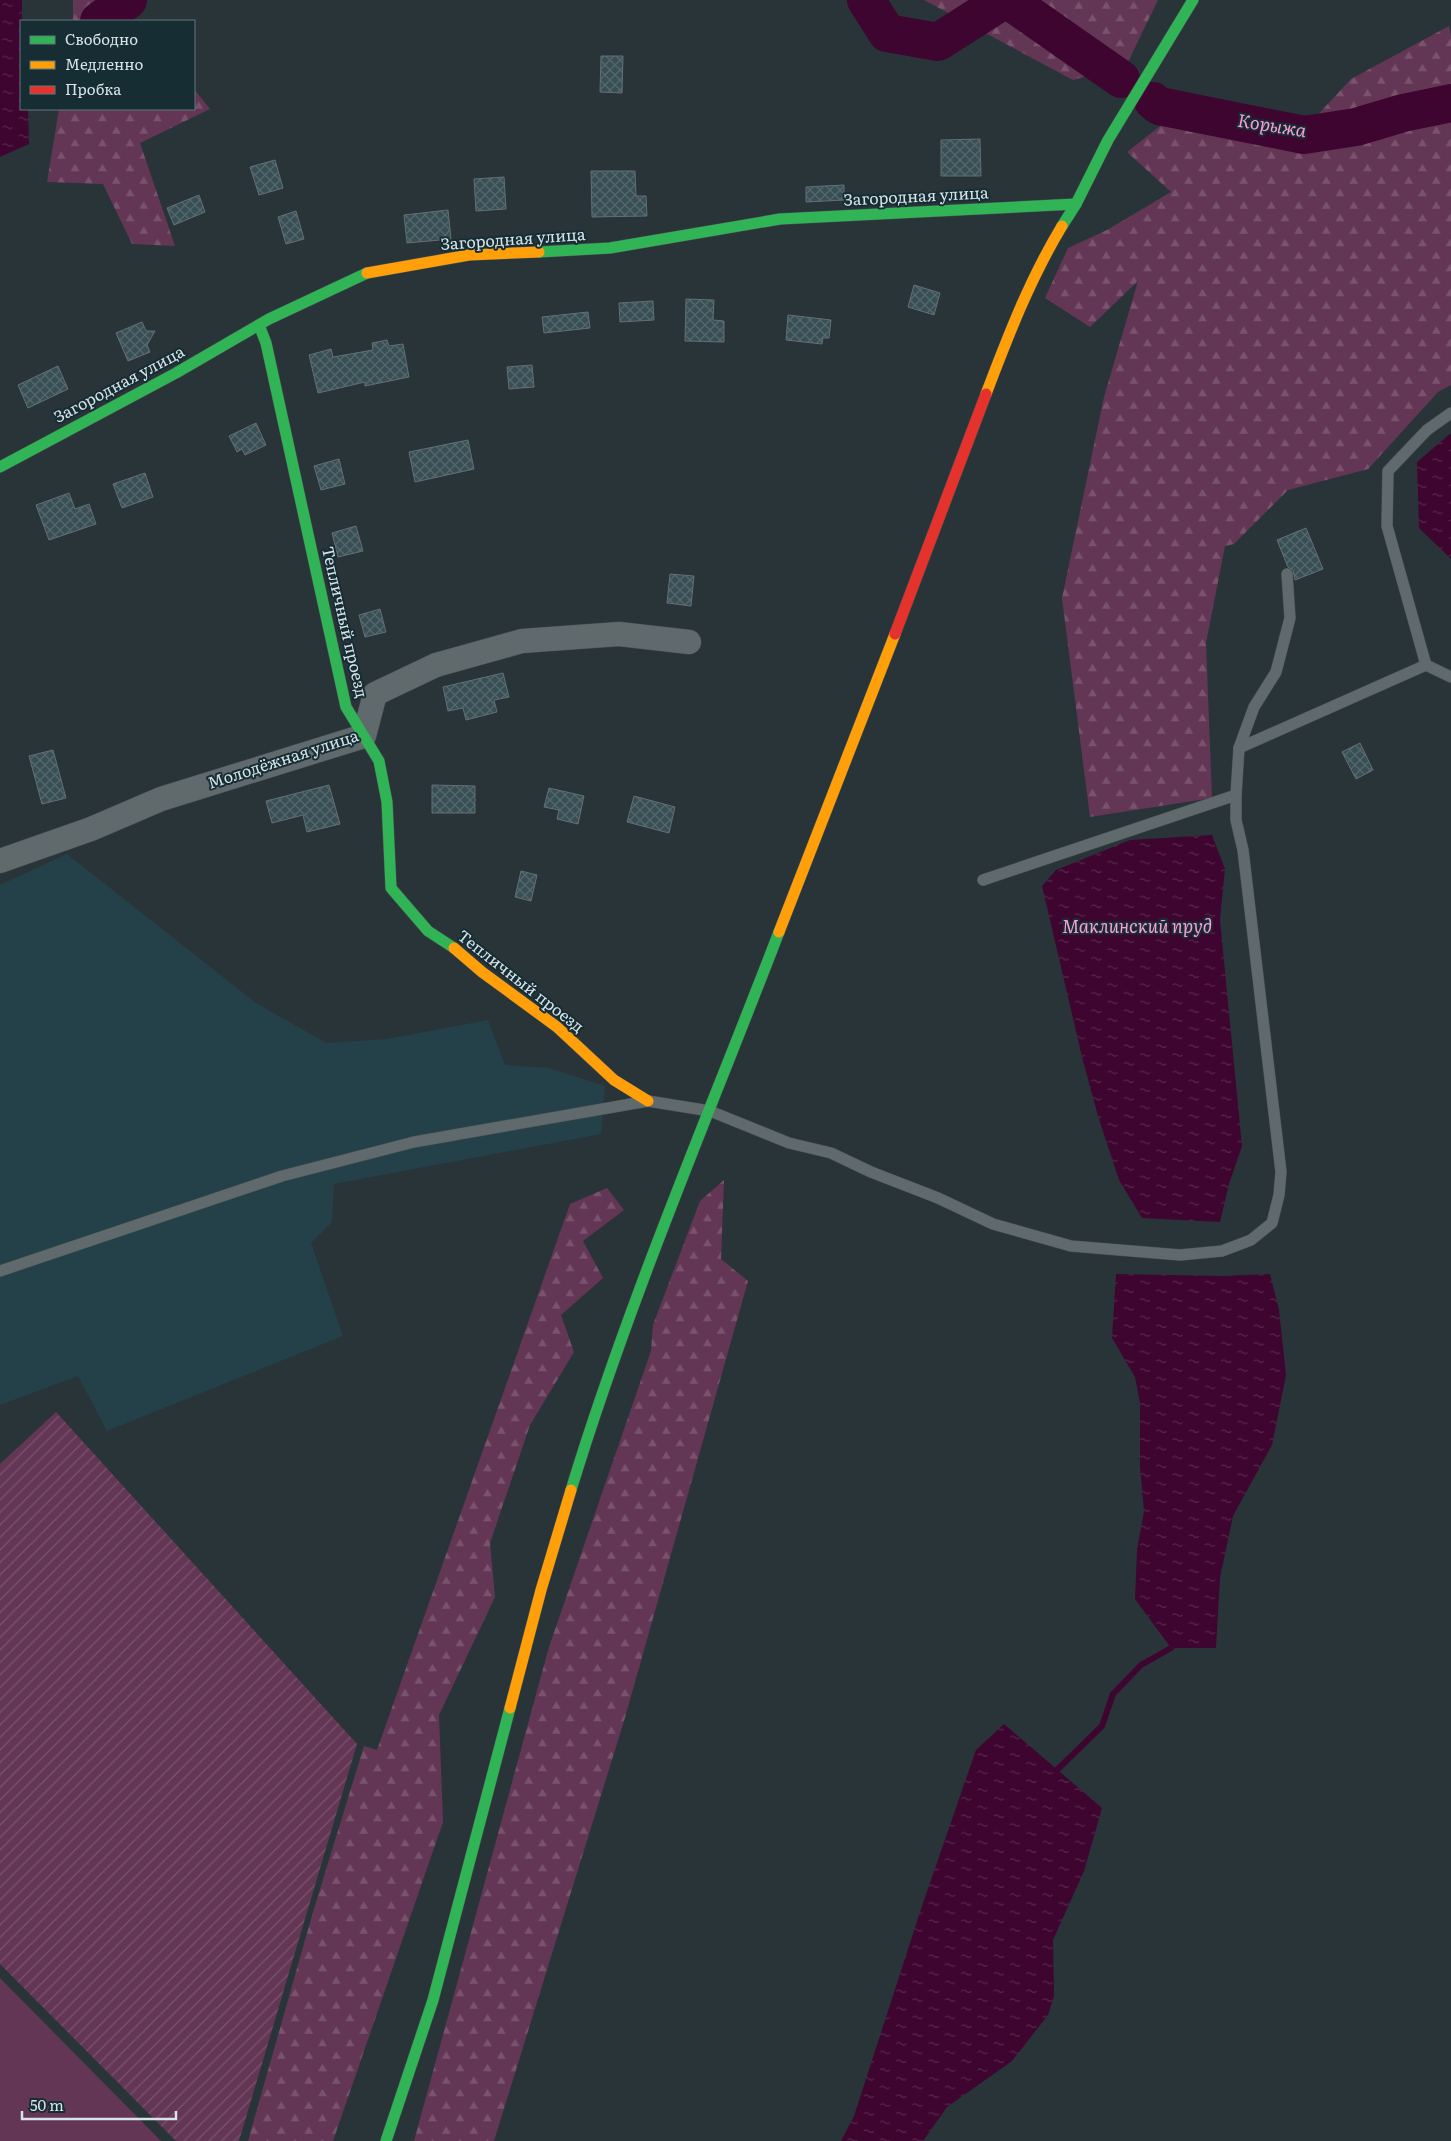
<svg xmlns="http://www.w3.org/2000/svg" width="1451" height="2141" viewBox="0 0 1451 2141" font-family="Literata,serif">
  <defs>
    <pattern id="forest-firs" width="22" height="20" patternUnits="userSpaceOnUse" patternTransform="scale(1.25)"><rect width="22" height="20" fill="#643655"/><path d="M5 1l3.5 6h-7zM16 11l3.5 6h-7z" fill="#79536d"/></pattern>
    <pattern id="garden-furrows" width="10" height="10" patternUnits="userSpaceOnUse" patternTransform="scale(1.25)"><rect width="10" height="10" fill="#643655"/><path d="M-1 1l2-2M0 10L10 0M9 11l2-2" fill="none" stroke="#79536d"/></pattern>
    <pattern id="water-ripples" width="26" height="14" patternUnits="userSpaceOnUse" patternTransform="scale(1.25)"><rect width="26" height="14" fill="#3d052f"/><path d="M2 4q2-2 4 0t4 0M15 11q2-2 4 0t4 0" fill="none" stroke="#58294d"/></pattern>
    <pattern id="building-cross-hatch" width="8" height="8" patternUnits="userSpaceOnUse" patternTransform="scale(1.25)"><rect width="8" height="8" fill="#384f55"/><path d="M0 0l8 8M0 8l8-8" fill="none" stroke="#54686d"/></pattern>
  </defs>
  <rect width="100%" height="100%" fill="#283438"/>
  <polygon fill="#24414a" points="67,854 256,1003 326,1043 387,1039 488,1020 505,1065 549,1068 605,1086 601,1134 334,1184 332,1222 311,1243 343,1336 107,1431 78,1376 0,1405 0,885"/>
  <polygon fill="#643655" points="0,1978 161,2141 0,2141"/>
  <g fill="url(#forest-firs)">
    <polygon points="73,0 120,0 110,15 91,21 73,21"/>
    <polygon points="924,0 1158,0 1126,66 1073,80"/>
    <polygon points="1449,26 1451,36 1451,385 1438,392 1368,469 1288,490 1234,544 1225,546 1206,643 1212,798 1090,817 1062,598 1104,397 1138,281 1090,327 1045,298 1068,248 1107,230 1171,192 1127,152 1182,109 1312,121 1351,79"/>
    <polygon points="194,89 210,109 140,143 175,246 132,244 103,184 47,182 59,109 194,109"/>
    <polygon points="724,1180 721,1259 748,1281 624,1721 494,2141 414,2141 549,1647 651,1351 653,1325 700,1201"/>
    <polygon points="607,1188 624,1210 583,1241 603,1278 561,1315 574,1352 530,1425 490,1543 495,1597 439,1715 443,1822 333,2141 248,2141 313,1912 364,1746 377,1750 570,1204"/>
  </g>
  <polygon fill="url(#garden-furrows)" points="56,1412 357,1744 239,2141 176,2141 0,1964 0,1464"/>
  <g fill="url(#water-ripples)">
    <polygon points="0,0 22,0 21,109 28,109 29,144 0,157"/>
    <polygon points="1451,433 1451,559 1419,528 1417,462"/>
    <polygon points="1212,835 1225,869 1220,920 1242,1146 1229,1184 1220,1222 1142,1218 1119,1180 1098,1116 1083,1061 1042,886 1056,870 1130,840"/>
    <polygon points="1116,1274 1224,1276 1270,1274 1279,1310 1286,1375 1272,1445 1233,1516 1220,1578 1216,1648 1171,1648 1135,1599 1137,1550 1144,1511 1140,1467 1140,1403 1135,1377 1112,1338"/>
    <polygon points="1004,1724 1102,1808 1084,1871 1053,1940 1054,1996 1048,2015 1012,2061 947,2107 923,2141 841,2141 854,2116 922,1906 976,1750"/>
  </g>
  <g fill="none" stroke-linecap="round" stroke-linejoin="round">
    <polyline stroke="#3d052f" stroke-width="6" points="1057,1770 1102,1726 1113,1694 1141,1665 1171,1648 1175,1642"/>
    <g stroke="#3d052f" stroke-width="38">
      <polyline points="866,0 887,33 938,42 1004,0"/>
      <polyline points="1008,0 1121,79"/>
      <polyline points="99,21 128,0"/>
      <polyline points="1153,101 1159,106 1304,135 1356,127 1403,113 1451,103"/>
    </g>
  </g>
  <g fill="url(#building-cross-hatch)" stroke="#656f73">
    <polygon points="601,56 623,56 622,93 600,92"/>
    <polygon points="980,139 981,176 941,176 941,140"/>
    <polygon points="275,160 283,188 259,195 250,167"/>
    <polygon points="591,171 635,171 636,196 646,196 647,216 592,217"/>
    <polygon points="504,177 506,209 476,211 474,179"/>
    <polygon points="844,185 844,200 806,202 806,187"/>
    <polygon points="199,195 205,212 174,225 167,208"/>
    <polygon points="448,210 451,239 407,243 404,215"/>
    <polygon points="296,211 304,239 286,244 278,217"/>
    <polygon points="914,285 940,293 934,315 908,307"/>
    <polygon points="686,299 714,300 713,320 724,321 724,342 685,341"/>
    <polygon points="653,301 654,320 620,322 619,303"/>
    <polygon points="588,312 590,328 544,333 542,317"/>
    <polygon points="788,315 831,320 829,338 823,338 822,344 786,340"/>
    <polygon points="142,322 146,331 155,331 147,345 150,352 128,361 116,333"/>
    <polygon points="387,340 389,346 403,344 409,377 365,386 365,382 318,393 309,355 331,349 333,357 373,350 372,343"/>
    <polygon points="532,365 534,387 509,389 507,367"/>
    <polygon points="58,366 68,389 28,408 18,385"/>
    <polygon points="256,423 266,445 245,455 242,449 237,452 229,436"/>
    <polygon points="468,440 474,469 415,482 409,452"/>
    <polygon points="339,459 345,484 321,490 314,466"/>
    <polygon points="145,473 153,497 122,508 113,484"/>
    <polygon points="69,493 75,509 89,504 96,524 49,540 36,505"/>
    <polygon points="356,526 363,551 338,557 332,533"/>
    <polygon points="1306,528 1323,569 1295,580 1293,570 1288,567 1277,540"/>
    <polygon points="670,574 694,576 691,606 667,603"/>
    <polygon points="380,609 386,632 365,637 359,615"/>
    <polygon points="503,673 509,697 494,700 497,712 466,720 463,708 448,711 443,687"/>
    <polygon points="1360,743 1373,770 1356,779 1342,752"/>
    <polygon points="53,750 66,798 42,804 29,756"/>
    <polygon points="329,785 340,824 307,832 303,815 272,823 266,801"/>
    <polygon points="432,785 475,786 475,813 432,813"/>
    <polygon points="549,788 584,796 578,824 557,819 559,810 544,807"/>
    <polygon points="634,796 675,807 669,833 627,822"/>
    <polygon points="521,871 537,875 531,901 515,897"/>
  </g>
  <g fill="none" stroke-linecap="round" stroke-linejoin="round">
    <defs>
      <g id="lane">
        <polyline points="1426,665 1451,677"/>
        <polyline points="1239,748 1426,665 1387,526 1388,471 1427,430 1451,413"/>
        <polyline points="1236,795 1239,748 1254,707 1276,672 1290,618 1287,574"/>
        <polyline points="0,1271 282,1176 414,1142 648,1101 710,1111 789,1143 831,1153 871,1172 938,1198 993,1224 1071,1246 1180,1255 1222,1251 1251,1240 1272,1223 1279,1195 1281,1172 1243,850 1236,820 1236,795 983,880"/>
      </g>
      <polyline id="street" points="0,861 91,829 161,799 364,736 375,694 436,665 522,641 619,634 689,642"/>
      <g id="fast">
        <polyline points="1062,226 1076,204 1108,140 1193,0"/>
        <polyline points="539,252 610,248 780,219 1076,204"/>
        <polyline points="259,325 266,343 346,707 379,761 387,802 391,888 428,931 454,948"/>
        <polyline points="0,467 176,373 269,319 367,273"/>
        <path d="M571,1490C629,1300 708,1117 779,932"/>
        <polyline points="386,2141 433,2000 510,1708"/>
      </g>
      <g id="slow">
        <polyline points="367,273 469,255 539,252"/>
        <path d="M986,394C1008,336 1030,279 1062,226"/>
        <polyline points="779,932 895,634"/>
        <polyline points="454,948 482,972 557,1027 614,1080 648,1101"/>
        <polyline points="510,1708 541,1590 571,1490"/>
      </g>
      <polyline id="jam" points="895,634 986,394"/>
    </defs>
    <use href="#lane" stroke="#444f53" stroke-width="12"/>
    <use href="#street" stroke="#444f53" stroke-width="25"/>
    <use href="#fast" stroke="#444f53" stroke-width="12"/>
    <use href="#slow" stroke="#444f53" stroke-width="12"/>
    <use href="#jam" stroke="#444f53" stroke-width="12"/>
    <use href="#lane" stroke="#60696c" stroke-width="11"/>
    <use href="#street" stroke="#60696c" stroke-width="24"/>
    <use href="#fast" stroke="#30b455" stroke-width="11"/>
    <use href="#slow" stroke="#ff9f0a" stroke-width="11"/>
    <use href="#jam" stroke="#e5322d" stroke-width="11"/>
  </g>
  <g text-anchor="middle" stroke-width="4" stroke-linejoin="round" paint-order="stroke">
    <g font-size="16" fill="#d7e4e9" stroke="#172d34">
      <text transform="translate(916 196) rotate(-3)" y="6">Загородная улица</text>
      <text transform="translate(513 239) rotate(-4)" y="6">Загородная улица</text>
      <text transform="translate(119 384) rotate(-28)" y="6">Загородная улица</text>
      <text transform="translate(345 622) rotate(77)" y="6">Тепличный проезд</text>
      <text transform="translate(283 759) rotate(-18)" y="6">Молодёжная улица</text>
      <text transform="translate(521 981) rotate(38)" y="6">Тепличный проезд</text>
    </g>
    <g font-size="18" font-style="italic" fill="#fe9bd9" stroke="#172d34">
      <text transform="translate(1272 126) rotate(9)" y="6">Корыжа</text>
      <text x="1137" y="933">Маклинский пруд</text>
    </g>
  </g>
  <rect x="20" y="20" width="175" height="90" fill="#172d34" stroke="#64767c"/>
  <rect x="30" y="36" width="25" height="8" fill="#30b455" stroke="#64767c"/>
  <text x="65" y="45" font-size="15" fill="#d7e4e9">Свободно</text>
  <rect x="30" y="61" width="25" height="8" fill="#ff9f0a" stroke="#64767c"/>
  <text x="65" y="70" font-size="15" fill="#d7e4e9">Медленно</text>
  <rect x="30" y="86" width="25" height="8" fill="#e5322d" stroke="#64767c"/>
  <text x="65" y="95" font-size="15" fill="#d7e4e9">Пробка</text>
  <path d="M22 2111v8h154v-8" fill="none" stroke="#d7e4e9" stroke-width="2.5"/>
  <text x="30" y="2111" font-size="15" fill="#d7e4e9" stroke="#172d34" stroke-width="4" paint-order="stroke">50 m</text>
</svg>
